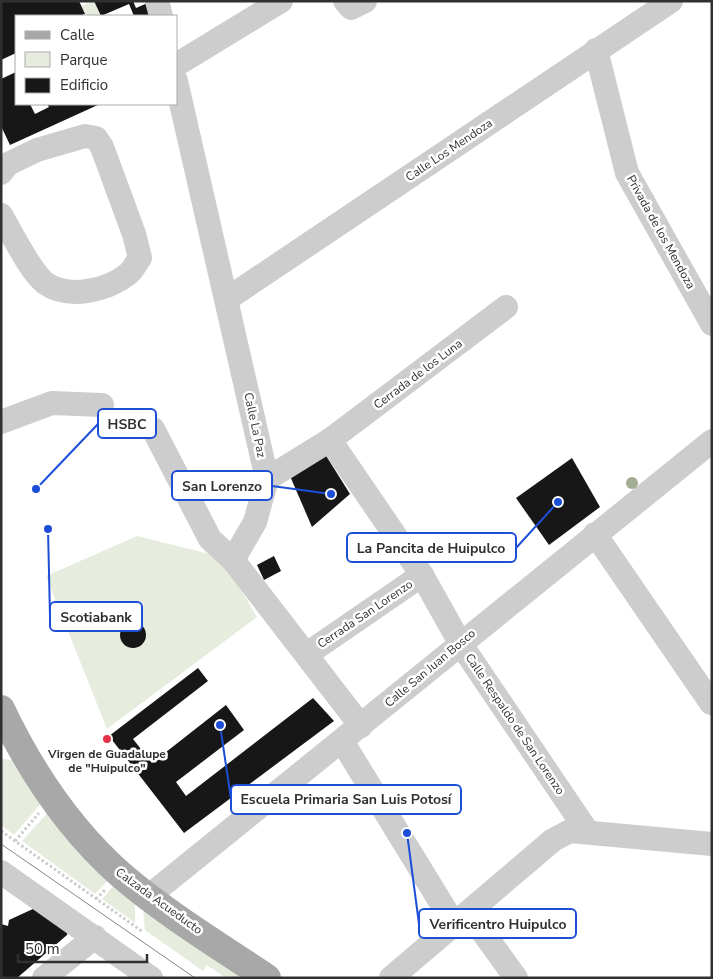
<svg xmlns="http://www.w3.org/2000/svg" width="713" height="979" viewBox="0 0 713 979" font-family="'Nunito Sans',sans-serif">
  <rect width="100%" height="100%" fill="#fff"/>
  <g fill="#e7edde">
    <polygon points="94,1 101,16 86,16 81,6"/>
    <polygon points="137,536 222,557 257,617 107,729 46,576"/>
    <polygon points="1,759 16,760 44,800 14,835 1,825"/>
    <polygon points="51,809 113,875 95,894 22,841"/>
    <polygon points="117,882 135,901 135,923 102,899"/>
    <polygon points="143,908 246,978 226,978 207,965 203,971 145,930"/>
  </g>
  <g fill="#171717">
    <polygon points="1,1 79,1 85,14 79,16 16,16 16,53 1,60"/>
    <polygon points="94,1 133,1 136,8 150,2 153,16 134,16 129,4 101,16"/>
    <polygon points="16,72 16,104 30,104 35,114 49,107 47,104 100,104 10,145 1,126 1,79"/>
    <polygon points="325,454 350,494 312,527 290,476"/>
    <polygon points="572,458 600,507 549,545 516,498"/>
    <polygon points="274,556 281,571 264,580 257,565"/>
    <circle cx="133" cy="635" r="13"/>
    <polygon points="198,668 208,681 133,739 152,763 226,705 244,730 176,782 186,796 313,698 334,721 184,833 109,736"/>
    <polygon points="35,908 68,929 67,935 17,978 1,978 1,924 8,926 9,920"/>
  </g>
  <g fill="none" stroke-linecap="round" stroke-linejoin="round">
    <g stroke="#cdcdcd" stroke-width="3" stroke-dasharray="2.5 2.5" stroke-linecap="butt">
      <polyline points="1,831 143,932"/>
      <polyline points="15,841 39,813"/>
      <polyline points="96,899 106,889"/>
    </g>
    <g stroke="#cdcdcd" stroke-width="24">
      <polyline points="157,1 161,16"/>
      <polyline points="345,1 351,8 365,1"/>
      <polyline points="596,50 627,173 712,324"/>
      <polyline points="176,65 281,1"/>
      <polyline points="176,81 267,479 255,522 233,560"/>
      <path d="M1,173L8,164L37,150L85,136L96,138L102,147L134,234L140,258C136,263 133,270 128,274C108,290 69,300 45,283C29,270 12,233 1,215"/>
      <polyline points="227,299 671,1"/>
      <polyline points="1,422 52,403 102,405"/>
      <polyline points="153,429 210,539 233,560 361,726"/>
      <polyline points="330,440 422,575 460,643 587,831"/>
      <polyline points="267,479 330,440 506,307"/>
      <polyline points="595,534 711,703"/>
      <polyline points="307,654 422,575"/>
      <polyline points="342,741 454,924"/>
      <polyline points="1,872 151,978"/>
      <polyline points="149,896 712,441"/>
      <polyline points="469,913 516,978"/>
      <polyline points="44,978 95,937"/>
      <polyline points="391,978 553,840 570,831 712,844"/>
    </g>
    <path stroke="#a8a8a8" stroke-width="28" d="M1,709C30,770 70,830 121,875C165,913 218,945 267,978"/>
    <polyline stroke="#858585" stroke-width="1" points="1,844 195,978"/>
  </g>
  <circle fill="#a2ae94" cx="632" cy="483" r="6"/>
  <circle fill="#e6334a" stroke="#fff" stroke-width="2" cx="107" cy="739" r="5"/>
  <g text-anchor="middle" stroke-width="5" stroke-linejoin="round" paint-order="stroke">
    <g font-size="12" fill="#303030" stroke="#fff">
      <text transform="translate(449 150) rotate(-34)" y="4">Calle Los Mendoza</text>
      <text transform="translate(661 232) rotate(61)" y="4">Privada de los Mendoza</text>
      <text transform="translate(418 374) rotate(-37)" y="4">Cerrada de los Luna</text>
      <text transform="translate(255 425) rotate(78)" y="4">Calle La Paz</text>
      <text transform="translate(365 614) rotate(-34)" y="4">Cerrada San Lorenzo</text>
      <text transform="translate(430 668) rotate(-40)" y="4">Calle San Juan Bosco</text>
      <text transform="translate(515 724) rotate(56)" y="4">Calle Respaldo de San Lorenzo</text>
      <text transform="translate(159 901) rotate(36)" y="4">Calzada Acueducto</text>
    </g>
    <g font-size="12" font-weight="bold" fill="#303030" stroke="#fff">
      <text x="107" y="758">Virgen de Guadalupe<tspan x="107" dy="14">de "Huipulco"</tspan></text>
    </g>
  </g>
  <path fill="none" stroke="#1d4ed8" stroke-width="2" d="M36 489L98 424M331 494L272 486M558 502L516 548M48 529L50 617M220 725L231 799M407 833L419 924"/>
  <g fill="#1d4ed8" stroke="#fff" stroke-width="2">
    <circle cx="36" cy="489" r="5"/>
    <circle cx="331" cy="494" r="5"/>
    <circle cx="558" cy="502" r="5"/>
    <circle cx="48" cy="529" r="5"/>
    <circle cx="220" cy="725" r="5"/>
    <circle cx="407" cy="833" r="5"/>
  </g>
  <g fill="#fff" stroke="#1d4ed8" stroke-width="2">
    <rect x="98" y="409" width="58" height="29" rx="5"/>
    <rect x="172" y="471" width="100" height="29" rx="5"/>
    <rect x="347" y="533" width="169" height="29" rx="5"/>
    <rect x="50" y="602" width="92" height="29" rx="5"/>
    <rect x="231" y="785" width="230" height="29" rx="5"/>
    <rect x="419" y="909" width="157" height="29" rx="5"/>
  </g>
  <g font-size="14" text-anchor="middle" font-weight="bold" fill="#303030">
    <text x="127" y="429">HSBC</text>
    <text x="222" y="491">San Lorenzo</text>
    <text x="431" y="553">La Pancita de Huipulco</text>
    <text x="96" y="622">Scotiabank</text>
    <text x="346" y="804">Escuela Primaria San Luis Potosí</text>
    <text x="498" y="929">Verificentro Huipulco</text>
  </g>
  <rect width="713" height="979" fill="none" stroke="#303030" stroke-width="5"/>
  <rect x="15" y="15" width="162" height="90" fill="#ffffff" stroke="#acacac"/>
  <rect x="25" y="31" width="25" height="8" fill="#a8a8a8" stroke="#acacac"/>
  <text x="60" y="40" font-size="15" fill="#303030">Calle</text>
  <rect x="25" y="52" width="25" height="15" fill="#e7edde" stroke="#acacac"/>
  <text x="60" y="65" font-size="15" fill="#303030">Parque</text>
  <rect x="25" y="78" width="25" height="15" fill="#171717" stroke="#acacac"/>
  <text x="60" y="90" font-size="15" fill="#303030">Edificio</text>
  <path d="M18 954v8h129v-8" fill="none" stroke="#303030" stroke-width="2.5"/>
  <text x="25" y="954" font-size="15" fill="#303030" stroke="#ffffff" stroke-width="4" paint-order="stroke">50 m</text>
</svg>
